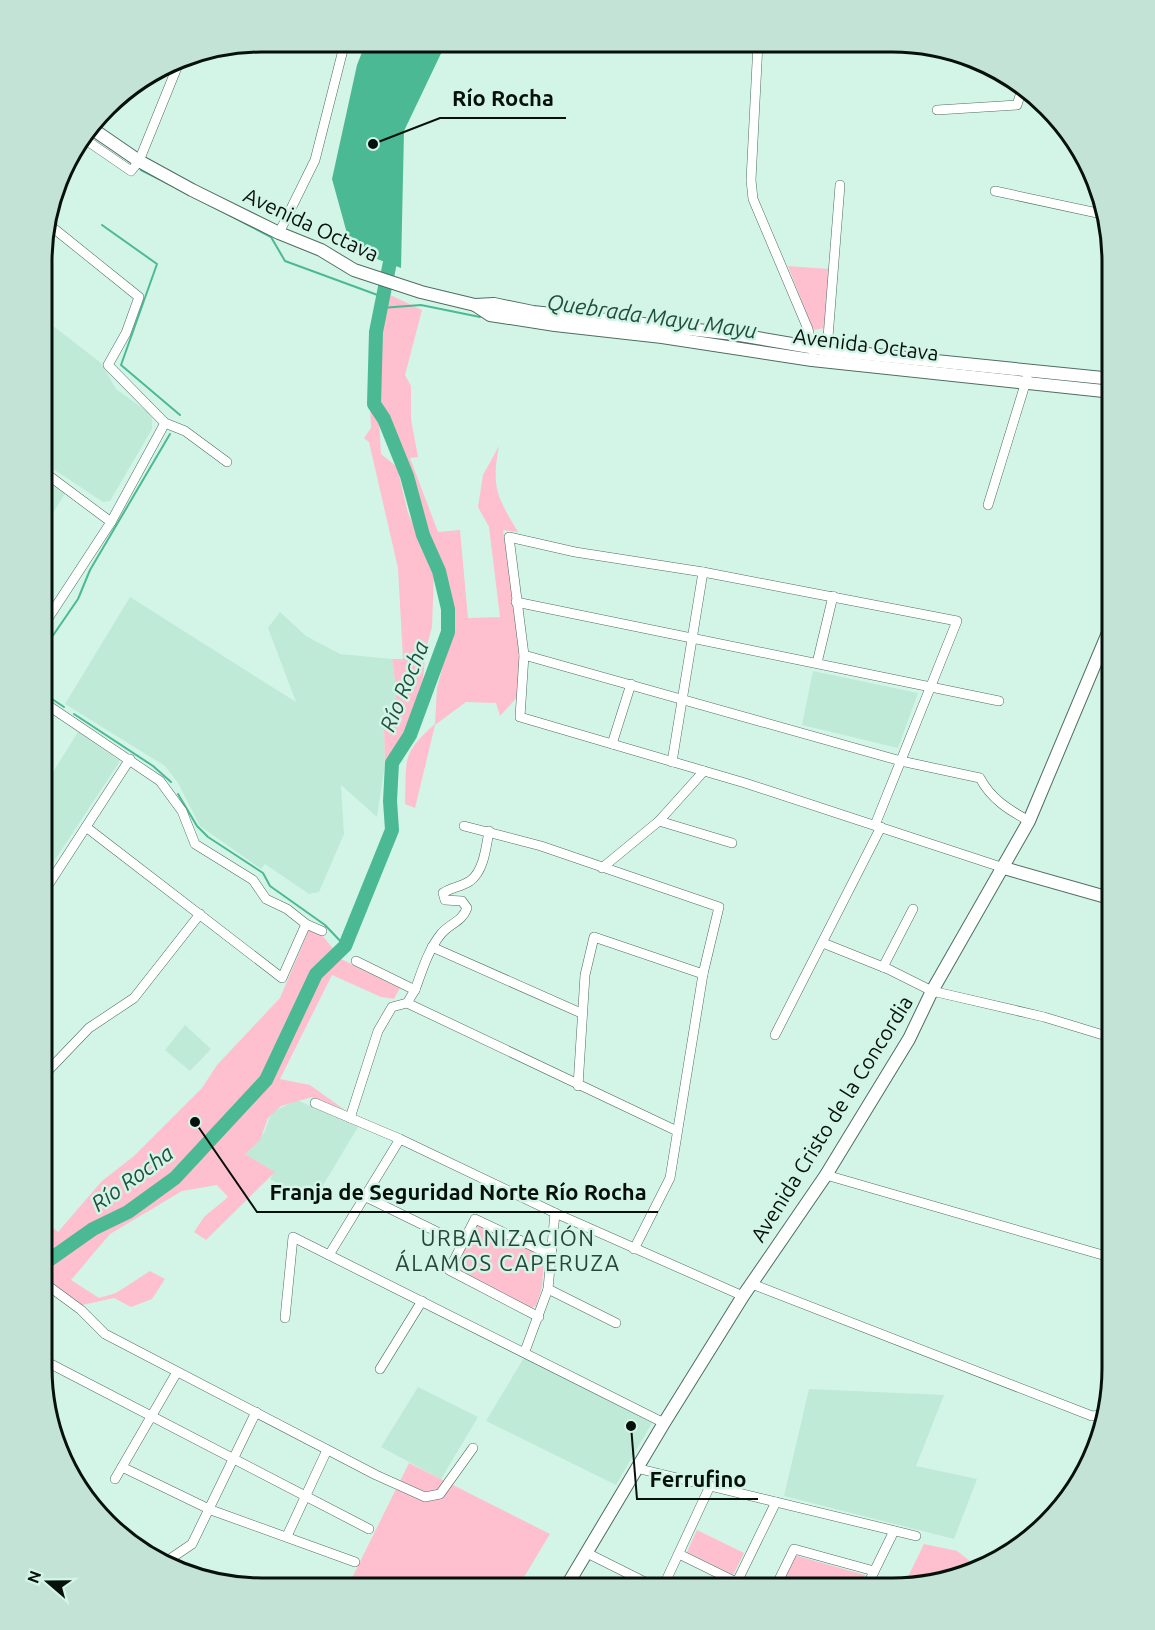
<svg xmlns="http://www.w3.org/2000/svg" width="1155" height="1630" viewBox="0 0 1155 1630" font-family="Ubuntu,sans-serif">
  <rect width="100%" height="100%" fill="#d3f5e7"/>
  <g fill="#bfead8">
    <polygon points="44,319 101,363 116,389 148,412 152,418 152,429 110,501 103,502 44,463"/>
    <polygon points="44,477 66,492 43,529"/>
    <polygon points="130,597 296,702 268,628 280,612 306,636 340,654 392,659 397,694 384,726 385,764 377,817 341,785 344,834 319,892 309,894 265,864 261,869 200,826 178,783 165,766 65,704"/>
    <polygon points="813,671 918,693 898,748 802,725"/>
    <polygon points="78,732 120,761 43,878 43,788"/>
    <polygon points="185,1025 211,1049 190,1071 165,1050"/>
    <polygon points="297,1100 358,1127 313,1202 270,1179 274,1172 245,1154 264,1133 272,1112"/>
    <polygon points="525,1356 652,1423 616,1485 486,1421"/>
    <polygon points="418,1387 478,1417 441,1479 381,1447"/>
    <polygon points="809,1389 944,1395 916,1466 977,1479 954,1539 784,1496"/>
  </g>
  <g fill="#febfcf">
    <polygon points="788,266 829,269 825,328 813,330"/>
    <path d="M388,294L422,310L405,375L411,386V419L418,457L410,458L438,532L460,530L468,618L500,617L489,527L478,507L483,475L499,446C491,487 497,497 518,532L503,530L519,641L521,693L500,716L496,703L466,702L435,725L415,808L405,804C407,760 400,755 435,724L437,688L451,635L453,609L444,570L428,533L405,455L378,401L381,332Z"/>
    <polygon points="370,407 379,421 381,454 397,467 408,513 434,572 432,627 426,649 423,679 406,731 385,764 384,726 397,694 392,659 403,659 398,568 369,442 364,438 371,428"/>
    <polygon points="309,930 322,935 334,950 312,974 262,1079 173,1174 128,1209 95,1223 42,1260 42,1236 52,1227 58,1232 102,1181 134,1156 202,1088 217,1065 280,998"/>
    <polygon points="341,959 400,988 394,999 381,997 332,975 280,1079 310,1085 345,1110 312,1097 281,1106 268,1118 260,1140 245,1154 275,1172 206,1240 194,1232 204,1217 228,1197 217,1185 182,1191 110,1234 71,1280 99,1298 116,1293 150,1271 165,1279 152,1299 131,1307 114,1298 82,1305 42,1277 42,1273 105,1228 128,1218 177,1183 270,1081 311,992 321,976"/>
    <polygon points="481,1225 544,1258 542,1287 536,1306 531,1308 458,1270 457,1263 475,1226"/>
    <polygon points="409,1463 550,1534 518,1587 348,1586"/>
    <polygon points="697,1530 744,1553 733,1575 687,1552"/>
    <polygon points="924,1544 957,1551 979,1568 904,1585"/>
    <polygon points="794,1555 865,1575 859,1588 778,1588"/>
  </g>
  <polygon fill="#4cb995" points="366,42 446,43 404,131 401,268 361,253 348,237 332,179 357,65"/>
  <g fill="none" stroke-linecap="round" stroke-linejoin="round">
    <g stroke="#4cb995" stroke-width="2">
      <polyline points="87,133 100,141"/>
      <polyline points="141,170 171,185"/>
      <polyline points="208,204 271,237 285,261 383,297"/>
      <polyline points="102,225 157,264 121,365 180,415"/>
      <polyline points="381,308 421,305 480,317"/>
      <polyline points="737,341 805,353"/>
      <polyline points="973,371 1024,376"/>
      <polyline points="43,650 78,599 90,570 170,434"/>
      <polyline points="43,693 64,707"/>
      <polyline points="74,714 153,766 171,782"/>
      <polyline points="178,794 197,826 208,837 263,873 270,886 325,925 345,946"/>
    </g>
    <polyline stroke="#4cb995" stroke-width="14" points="42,1265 93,1229 128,1212 175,1178 266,1080 316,974 345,946 392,830 390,801 392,763 410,735 448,632 448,609 439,571 423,535 407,476 384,419 374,404 376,332 393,247"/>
    <defs>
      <g id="street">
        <polyline points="758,43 751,180 753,199 808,329 813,352"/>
        <polyline points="937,110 1017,105 1023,86"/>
        <polyline points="83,138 131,171 139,161 180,60"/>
        <polyline points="995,191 1102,214"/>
        <polyline points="47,223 139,297 126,333 108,365 165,423 185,431 227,462"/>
        <polyline points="279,233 315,160 345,42"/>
        <polyline points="827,350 840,185"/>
        <polyline points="44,472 111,522"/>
        <polyline points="988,505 1027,378"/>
        <polyline points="516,602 999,701"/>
        <polyline points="43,626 111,522 165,423"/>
        <path d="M524,655L901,761L980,778C991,799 1009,810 1029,821"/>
        <polyline points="817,663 833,596"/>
        <polyline points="43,702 160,781 182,811 195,844 253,880 266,899 287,909 306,924 322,931"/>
        <polyline points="612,744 631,684"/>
        <polyline points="672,762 703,572"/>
        <polyline points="659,821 732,843"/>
        <polyline points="875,825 957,621 703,572 575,552 509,537 524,655 520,717 745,783 1004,868"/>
        <polyline points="464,826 541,846 719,907 703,974 670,1178 634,1249"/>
        <polyline points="86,827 282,978 306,924"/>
        <polyline points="602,868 659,821 704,771"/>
        <polyline points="43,893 130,759"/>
        <polyline points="823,943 888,969 932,991 1044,1017 1113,1038"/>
        <polyline points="432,947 581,1013"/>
        <polyline points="356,961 415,990 407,1003 677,1131"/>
        <polyline points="883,967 913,909"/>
        <path d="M415,990C422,971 428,950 441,934C450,923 462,922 467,908L462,901L445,900L443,893C452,887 461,887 470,881C484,871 486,847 489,831"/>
        <polyline points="775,1035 881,827"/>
        <polyline points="43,1076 89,1028 134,998 200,914"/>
        <polyline points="578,1086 585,975 594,937 703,974"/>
        <polyline points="315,1103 400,1139 555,1213 743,1296"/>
        <polyline points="350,1118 378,1031 392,1007 407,1003"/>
        <polyline points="1113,1124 1113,1118"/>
        <polyline points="826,1175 1113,1258"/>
        <polyline points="366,1197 462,1244"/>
        <polyline points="329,1255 400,1139"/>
        <polyline points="43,1282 81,1310 105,1334 376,1475 425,1497 440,1494 473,1448"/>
        <polyline points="752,1284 1092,1416 1101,1415 1103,1432"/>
        <polyline points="548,1289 616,1323"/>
        <polyline points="539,1317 449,1270 475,1219 551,1255"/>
        <polyline points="285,1318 293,1237 664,1423"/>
        <polyline points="525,1351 548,1289 555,1213"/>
        <polyline points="45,1361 369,1529"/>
        <polyline points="380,1369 422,1301"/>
        <polyline points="122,1467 211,1510 355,1562"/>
        <polyline points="636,1468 916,1536"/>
        <polyline points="115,1479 177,1372"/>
        <polyline points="287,1536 327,1450"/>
        <polyline points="587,1553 655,1587"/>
        <polyline points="679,1554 736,1582"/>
        <polyline points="167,1561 192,1544 256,1412"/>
        <polyline points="663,1587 710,1486"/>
        <polyline points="734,1588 776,1502"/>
        <polyline points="775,1588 794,1549 874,1571"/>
        <polyline points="866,1588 894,1531"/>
      </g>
      <g id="secondary">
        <polyline points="91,128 139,161 192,190 279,233 321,250 354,270 421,292 475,305 494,304 533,312 734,334 827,350 1113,379"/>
        <polyline points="475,305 490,315 555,325 662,337 812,360 1113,392"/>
        <polyline points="1004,868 1113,899"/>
        <polyline points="566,1587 664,1423 743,1296 826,1175 909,1039 932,991 1029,821 1113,621"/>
      </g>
    </defs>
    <use href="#street" stroke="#4f6d61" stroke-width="10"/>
    <use href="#secondary" stroke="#4f6d61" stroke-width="14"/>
    <use href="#street" stroke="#fff" stroke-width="9"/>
    <use href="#secondary" stroke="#fff" stroke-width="12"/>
  </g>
  <g text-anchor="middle" stroke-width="5" stroke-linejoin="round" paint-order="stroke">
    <g font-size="21" fill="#06110d" stroke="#d3f5e7">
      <text transform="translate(311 225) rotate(25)" y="7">Avenida Octava</text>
      <text transform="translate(866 345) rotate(7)" y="7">Avenida Octava</text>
      <text transform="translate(832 1119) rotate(-58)" y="7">Avenida Cristo de la Concordia</text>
    </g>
    <g font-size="22" font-style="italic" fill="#214f3f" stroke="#d3f5e7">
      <text transform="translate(652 316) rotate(8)" y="8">Quebrada Mayu Mayu</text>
      <text transform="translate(404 686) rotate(-68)" y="8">Río Rocha</text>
      <text transform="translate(132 1178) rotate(-36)" y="8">Río Rocha</text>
    </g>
    <g font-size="22" letter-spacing="1.5" fill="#29453b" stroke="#d3f5e7">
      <text x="508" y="1246">URBANIZACIÓN<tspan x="508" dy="25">ÁLAMOS CAPERUZA</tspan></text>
    </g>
  </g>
  <path d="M0 0H1155V1630H0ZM262 52H892A210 210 0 0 1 1102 262V1368A210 210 0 0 1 892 1578H262A210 210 0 0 1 52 1368V262A210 210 0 0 1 262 52Z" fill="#c3e3d6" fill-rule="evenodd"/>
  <path fill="none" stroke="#06110d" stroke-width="3" d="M262 52H892A210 210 0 0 1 1102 262V1368A210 210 0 0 1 892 1578H262A210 210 0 0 1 52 1368V262A210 210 0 0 1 262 52Z"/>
  <path fill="none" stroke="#06110d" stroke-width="2" d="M373 144L440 118H566M195 1122L257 1212H658M631 1426L637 1499H758"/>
  <g fill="#06110d" stroke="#d3f5e7" stroke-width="2">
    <circle cx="373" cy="144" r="6"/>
    <circle cx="195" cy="1122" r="6"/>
    <circle cx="631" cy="1426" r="6"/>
  </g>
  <g font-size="22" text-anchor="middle" font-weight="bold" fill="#06110d" stroke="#d3f5e7" stroke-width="5" stroke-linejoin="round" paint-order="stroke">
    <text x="503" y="106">Río Rocha</text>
    <text x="458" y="1200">Franja de Seguridad Norte Río Rocha</text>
    <text x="698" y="1487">Ferrufino</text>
  </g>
  <g transform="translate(48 1582) rotate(290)" stroke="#d3f5e7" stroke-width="4.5" paint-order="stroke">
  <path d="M0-4.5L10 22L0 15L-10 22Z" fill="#06110d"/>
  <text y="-9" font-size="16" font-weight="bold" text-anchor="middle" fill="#06110d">N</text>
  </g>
</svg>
